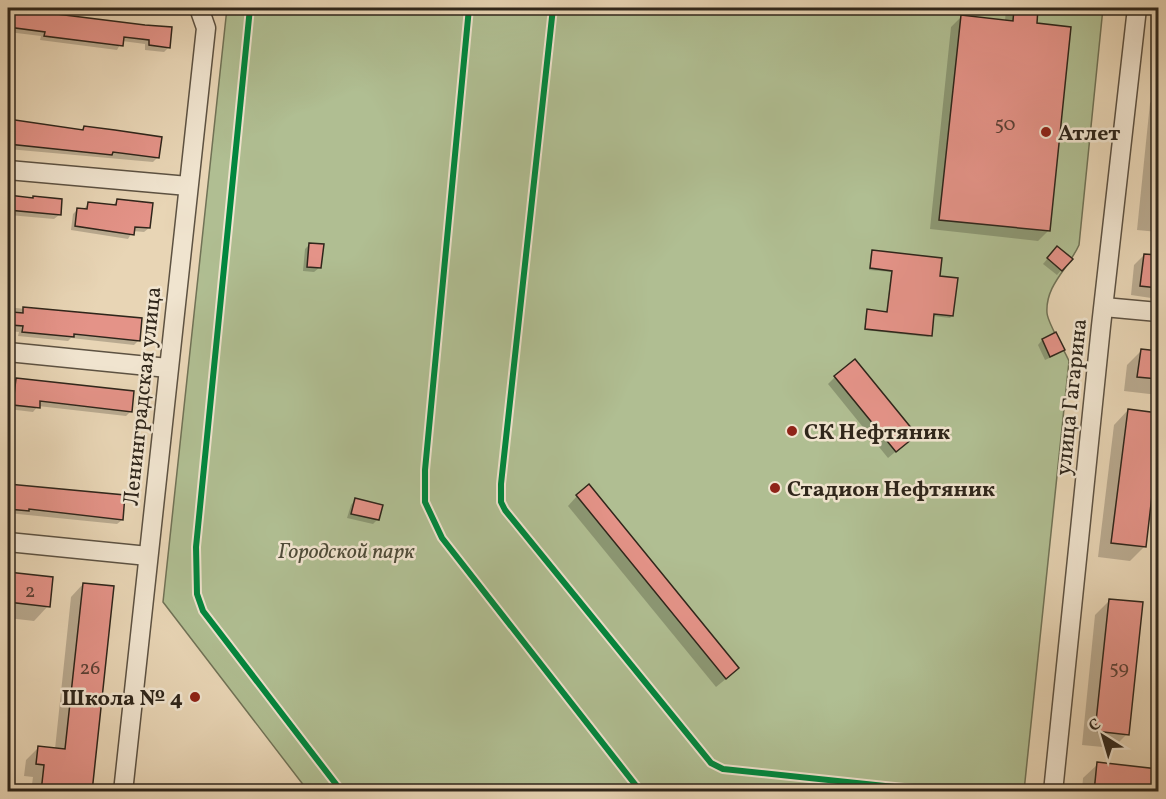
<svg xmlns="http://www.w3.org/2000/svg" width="1166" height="799" viewBox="0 0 1166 799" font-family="Vollkorn,serif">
  <rect width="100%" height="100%" fill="#e8d5b5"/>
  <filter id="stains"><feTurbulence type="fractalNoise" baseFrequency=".00333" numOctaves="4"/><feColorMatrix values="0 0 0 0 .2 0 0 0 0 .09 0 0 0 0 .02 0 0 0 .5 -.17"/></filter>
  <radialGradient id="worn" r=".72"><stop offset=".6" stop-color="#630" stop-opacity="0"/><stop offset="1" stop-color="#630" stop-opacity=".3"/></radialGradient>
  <path fill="#b0be92" stroke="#707256" stroke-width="1.5" d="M227,8H1103L1079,245C1069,268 1045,285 1047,313C1048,324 1064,349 1069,361L1024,791H308L163,602Z"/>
  <g fill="#0003">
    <polygon points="8,8 145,27 169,47 164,52 145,50 145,44 122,41 117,50 40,40 41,36 8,32"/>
    <polygon points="1006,8 1037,8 1035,24 1048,231 1038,241 930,229 951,27 961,17 1005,21"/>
    <polygon points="1158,35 1158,66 1153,66 1156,38"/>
    <polygon points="1158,95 1158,232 1137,230 1150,103"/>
    <polygon points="8,121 81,131 84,128 157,158 153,162 8,149"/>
    <polygon points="8,197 32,200 59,215 54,219 9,215 8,219"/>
    <polygon points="117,201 149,228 144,232 133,231 128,239 71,230 73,214 78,209 83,210 88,204 112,206"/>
    <polygon points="310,244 319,268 314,272 303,271 305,249"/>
    <polygon points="873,251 952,316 950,318 933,316 930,336 928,337 864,330 866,313 868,311 886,313 891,272 869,270 871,253"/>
    <polygon points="1053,252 1071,259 1057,275 1043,264"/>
    <polygon points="1144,255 1158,257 1158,299 1131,295 1134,265"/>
    <polygon points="8,307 67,314 138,341 134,345 71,338 68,341 18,336 19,332 8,331"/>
    <polygon points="1055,334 1063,349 1058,354 1045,360 1038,345 1042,340"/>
    <polygon points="1141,351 1158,353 1158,395 1124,391 1127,365"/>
    <polygon points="8,370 16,371 15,380 133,392 131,411 126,416 38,406 33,412 8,409"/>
    <polygon points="835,377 907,442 888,458 828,384"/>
    <polygon points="1128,410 1158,414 1158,431 1144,547 1130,561 1098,557 1114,425"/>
    <polygon points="8,485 52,491 122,520 117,524 8,513"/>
    <polygon points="577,496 727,678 716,687 568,506"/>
    <polygon points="355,500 381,506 377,520 373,524 347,518 351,505"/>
    <polygon points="8,574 51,578 48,606 34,621 8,618"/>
    <polygon points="83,584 91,792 31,792 33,777 24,776 26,760 38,748 55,749 71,597"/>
    <polygon points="1110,600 1127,734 1113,748 1082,745 1095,615"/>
    <polygon points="1098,764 1158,770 1158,792 1082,792 1083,778"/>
  </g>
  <g fill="#e49388" stroke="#2f261b" stroke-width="1.5">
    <polygon points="8,8 145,25 172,27 170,48 149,45 149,40 124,37 123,46 44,36 45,32 8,27"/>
    <polygon points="1014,8 1038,8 1037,23 1071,27 1050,231 939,220 961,15 1013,21"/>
    <polygon points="8,119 83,130 84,126 115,130 162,137 159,158 113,152 112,155 8,144"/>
    <polygon points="8,195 33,198 33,196 62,199 61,215 8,210"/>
    <polygon points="117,199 153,203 150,228 135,227 134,235 75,226 77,208 87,209 88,202 116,205"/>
    <polygon points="309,243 324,244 321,268 307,267"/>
    <polygon points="1057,246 1073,259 1062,271 1047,258"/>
    <polygon points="872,250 942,258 940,276 958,278 953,316 934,314 932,336 865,329 867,309 887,312 892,271 870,268"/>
    <polygon points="1144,254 1158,255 1158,288 1140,286"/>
    <polygon points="23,307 142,318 140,341 74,334 74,337 22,332 23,326 11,325 12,312 23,313"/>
    <polygon points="1056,332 1065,350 1050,357 1042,339"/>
    <polygon points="1141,349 1158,351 1158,379 1137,377"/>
    <polygon points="855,359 917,435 896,452 834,376"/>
    <polygon points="16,378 134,391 132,412 40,401 40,408 13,405"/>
    <polygon points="1128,409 1158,413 1158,444 1146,547 1111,543"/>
    <polygon points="8,484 125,495 123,520 29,509 29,511 8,509"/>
    <polygon points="589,484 739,668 726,679 576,495"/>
    <polygon points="355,498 383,505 379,520 351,514"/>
    <polygon points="8,572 53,577 50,607 8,602"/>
    <polygon points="83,583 114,586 92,792 41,792 44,765 36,764 38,746 65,749"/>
    <polygon points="1109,599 1143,602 1129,735 1095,731"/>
    <polygon points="1097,762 1158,769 1158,792 1094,792"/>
  </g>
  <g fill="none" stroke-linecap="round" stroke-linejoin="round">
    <defs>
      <g id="street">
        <polyline points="8,170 188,186"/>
        <polyline points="1104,307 1158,312"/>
        <polyline points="8,352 168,368"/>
        <polyline points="8,542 148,556"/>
        <polyline points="123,792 206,28 199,8"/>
        <polyline points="1053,792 1101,326 1137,8"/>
      </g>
    </defs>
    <use href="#street" stroke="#5d5242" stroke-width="21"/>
    <use href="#street" stroke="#f0e4cf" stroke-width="18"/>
    <defs>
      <g id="cycleway">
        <polyline points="250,8 196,547 197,594 203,611 342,792"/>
        <polyline points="469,8 425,470 425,502 442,538 641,792"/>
        <polyline points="553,8 501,484 501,502 505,510 711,763 723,769 942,792"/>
      </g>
    </defs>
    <use href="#cycleway" stroke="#f0e4cf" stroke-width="10"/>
    <use href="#cycleway" stroke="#00873e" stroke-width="6"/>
  </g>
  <g fill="#8f2418" stroke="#f0e4cf" stroke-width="2">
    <circle cx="1046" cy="132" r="6"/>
    <circle cx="792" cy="431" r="6"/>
    <circle cx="775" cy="488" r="6"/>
    <circle cx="195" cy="697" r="6"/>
  </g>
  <g text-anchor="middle" stroke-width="5" stroke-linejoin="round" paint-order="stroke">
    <g font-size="20" fill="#5c4136">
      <text x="1005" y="130">50</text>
      <text x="30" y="597">2</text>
      <text x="90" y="674">26</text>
      <text x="1119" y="674">59</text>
    </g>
    <g font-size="22" font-weight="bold" fill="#2f261b" stroke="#f0e4cf" text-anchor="start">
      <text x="1058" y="140">Атлет</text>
      <text x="804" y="439">СК Нефтяник</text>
      <text x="787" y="496">Стадион Нефтяник</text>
      <text x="183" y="705" text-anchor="end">Школа № 4</text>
    </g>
    <g font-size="22" fill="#2f261b" stroke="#f0e4cf">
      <text transform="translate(141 396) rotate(-84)" y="8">Ленинградская улица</text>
      <text transform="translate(1070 397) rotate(-84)" y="8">улица Гагарина</text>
    </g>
    <g font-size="22" font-style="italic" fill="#4f4c39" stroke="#f0e4cf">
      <text x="346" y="558">Городской парк</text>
    </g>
  </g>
  <rect width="1166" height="799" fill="none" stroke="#e8d5b5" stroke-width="30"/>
  <rect x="9" y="9" width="1148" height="781" fill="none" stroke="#2f261b" stroke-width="3"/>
  <rect x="15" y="15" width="1136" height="769" fill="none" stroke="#2f261b" stroke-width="1.5"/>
  <g transform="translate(1103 736) rotate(323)" stroke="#f0e4cf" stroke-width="4.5" paint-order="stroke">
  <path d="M0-4.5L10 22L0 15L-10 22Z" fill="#2f261b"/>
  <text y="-9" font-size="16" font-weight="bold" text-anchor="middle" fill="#2f261b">С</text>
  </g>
  <rect width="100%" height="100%" filter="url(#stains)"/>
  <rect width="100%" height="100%" fill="url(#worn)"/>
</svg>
